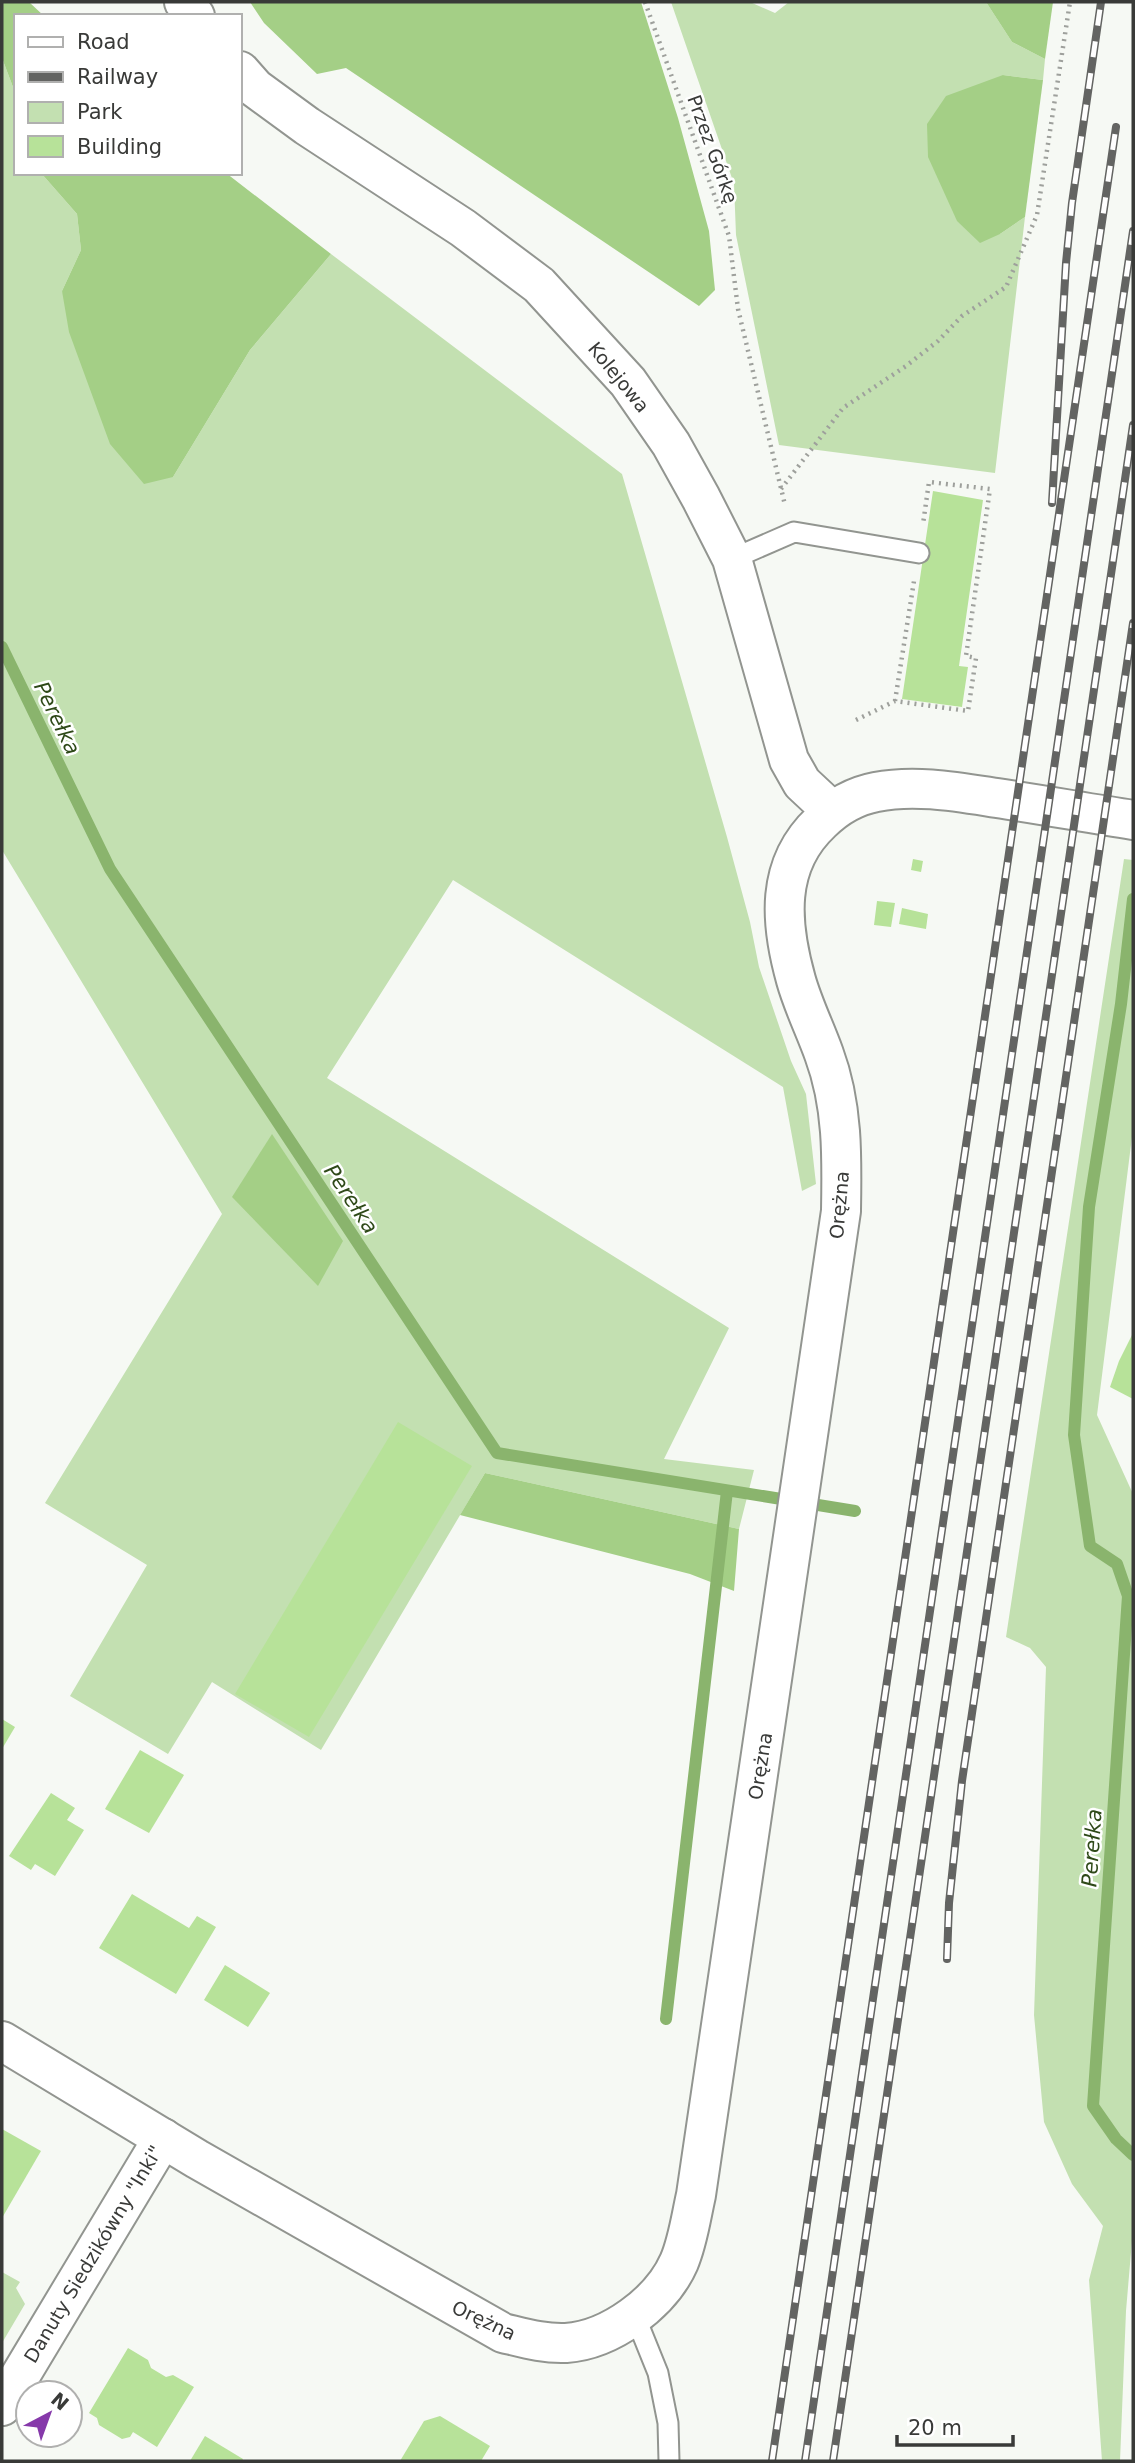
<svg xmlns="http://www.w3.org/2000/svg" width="1135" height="2463" viewBox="0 0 1135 2463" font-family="'DejaVu Sans',sans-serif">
  <rect width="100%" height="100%" fill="#f6f9f4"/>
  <g fill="#c3e0b1">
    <polygon points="671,2 750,2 775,13 789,2 986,2 1012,42 1045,59 1043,80 1003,75 1000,234 1025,217 995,473 779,445 736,235 734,184"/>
    <polygon points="2,58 16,95 16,173 41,173 77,214 81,250 62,291 173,477 250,350 331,254 622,474 727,837 750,922 759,967 791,1061 806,1094 816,1184 802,1191 783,1087 453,880 327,1078 729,1328 664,1459 754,1470 739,1529 485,1473 321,1750 212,1682 168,1754 70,1696 147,1565 45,1503 222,1214 2,850"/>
    <polygon points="1124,859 1133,860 1133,1129 1097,1415 1133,1494 1133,2229 1126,2311 1120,2461 1102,2461 1089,2280 1103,2226 1072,2184 1044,2122 1034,2015 1046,1667 1030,1648 1006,1637"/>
    <polygon points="2,2272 20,2282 16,2288 25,2304 2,2343"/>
  </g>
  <g fill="#a4cf86">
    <polygon points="2,2 29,2 44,16 16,16 16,95 2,58"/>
    <polygon points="250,2 641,2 678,118 709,231 715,290 699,306 346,68 317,74 264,23"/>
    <polygon points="986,2 1053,2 1045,59 1012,42"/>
    <polygon points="1003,75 1043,80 1025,217 1000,234 980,243 957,221 928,157 927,124 946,96"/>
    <polygon points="41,173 226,173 331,254 250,350 173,477 144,484 110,444 69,332 62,291 81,250 77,214"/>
    <polygon points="272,1134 343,1241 318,1286 232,1197"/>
    <polygon points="485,1473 739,1529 734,1591 690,1574 460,1515"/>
  </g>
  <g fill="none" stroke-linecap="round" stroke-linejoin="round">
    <g stroke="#8ab46d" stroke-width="12">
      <polyline points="2,647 110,869 497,1453 855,1511"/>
      <polyline points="1133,899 1121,1004 1089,1207 1074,1435 1090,1546 1117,1564 1128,1596 1093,2106 1116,2139 1133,2155"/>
      <polyline points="666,2019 727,1491"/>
    </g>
  </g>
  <g fill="#b7e299">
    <polygon points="933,491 983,500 959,666 968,667 962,707 902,699"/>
    <polygon points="913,859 923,861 921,872 911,870"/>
    <polygon points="877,901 895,903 891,927 874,925"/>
    <polygon points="902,908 928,914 926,929 899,924"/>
    <polygon points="1133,1333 1133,1399 1110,1387 1119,1361"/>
    <polygon points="398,1422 472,1466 309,1737 235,1694"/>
    <polygon points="2,1719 15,1727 2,1749"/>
    <polygon points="140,1750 184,1775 149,1833 105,1809"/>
    <polygon points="51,1793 75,1808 67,1820 84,1830 55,1876 35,1864 31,1870 9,1856"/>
    <polygon points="132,1894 189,1928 197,1916 216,1927 176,1994 99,1948"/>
    <polygon points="225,1965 270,1993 248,2027 204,2000"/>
    <polygon points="2,2129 41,2151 2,2218"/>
    <polygon points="128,2348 148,2360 151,2368 166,2377 173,2375 194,2387 157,2447 133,2432 130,2437 122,2439 99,2425 97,2418 89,2413"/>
    <polygon points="440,2416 490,2446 481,2461 400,2461 424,2421"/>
    <polygon points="205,2436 243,2459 242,2461 190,2461"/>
  </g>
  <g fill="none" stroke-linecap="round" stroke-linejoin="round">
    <defs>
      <g id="service">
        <polyline points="732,559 794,532 919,553"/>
        <polyline points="635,2316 658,2373 668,2423 669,2461"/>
      </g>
      <polyline id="minor" points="2,2406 163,2138"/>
      <g id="tertiary">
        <polyline points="184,2 195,16"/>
        <polyline points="240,71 255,88 307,126 463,228 539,285 628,382 671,444 701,498 732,559 789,760 802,783 832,811"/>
        <path d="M2,2041L197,2159L503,2333C524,2338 544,2344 566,2343C610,2340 661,2303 679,2262C688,2241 691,2217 696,2195L841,1211C842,1157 843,1105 824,1054C815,1029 803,1005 796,980C780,923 775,865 821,822C836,807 855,796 876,792C915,784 958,792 997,798C1043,805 1088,813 1133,820"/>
      </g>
    </defs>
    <use href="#service" stroke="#929590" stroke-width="23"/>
    <use href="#minor" stroke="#929590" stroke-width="42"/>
    <use href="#tertiary" stroke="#929590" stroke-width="42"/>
    <g stroke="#9ea09c" stroke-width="4.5" stroke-dasharray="2 5" stroke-linecap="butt">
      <polyline points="645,2 729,236 738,309 785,505"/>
      <polyline points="781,489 843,408 906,366 938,341 962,316 1006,287 1037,215 1070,2"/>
      <polyline points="895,701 914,581"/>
      <polyline points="856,720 895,701 968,711 976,658 966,656 990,489 929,482 923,524"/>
    </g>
    <use href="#service" stroke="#fff" stroke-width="19"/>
    <use href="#minor" stroke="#fff" stroke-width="38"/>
    <use href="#tertiary" stroke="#fff" stroke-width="38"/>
    <defs>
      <g id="rail">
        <polyline points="1052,503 1066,263 1072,203 1101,2"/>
        <polyline points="947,1959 949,1903 962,1781 1133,623"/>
        <polyline points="772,2461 1116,127"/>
        <polyline points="805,2461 1133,231"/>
        <polyline points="833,2461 1133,425"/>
      </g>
    </defs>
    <use href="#rail" stroke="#636462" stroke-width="8"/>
    <use href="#rail" stroke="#fff" stroke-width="5" stroke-dasharray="16" stroke-linecap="butt"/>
  </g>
  <g text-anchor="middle" stroke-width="5" stroke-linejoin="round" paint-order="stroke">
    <g font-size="19" fill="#393a38" stroke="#fff">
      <text transform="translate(713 149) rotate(70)" y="7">Przez Górkę</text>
      <text transform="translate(619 377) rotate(51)" y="7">Kolejowa</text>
      <text transform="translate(839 1205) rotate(-85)" y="7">Orężna</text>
      <text transform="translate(760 1766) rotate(-81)" y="7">Orężna</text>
      <text transform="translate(93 2254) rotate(-59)" y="7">Danuty Siedzikówny "Inki"</text>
      <text transform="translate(484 2320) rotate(25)" y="7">Orężna</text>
    </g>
    <g font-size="21" font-style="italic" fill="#2e4918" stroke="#fff">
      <text transform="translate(57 718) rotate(64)" y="7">Perełka</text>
      <text transform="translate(351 1199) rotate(56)" y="7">Perełka</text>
      <text transform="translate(1092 1848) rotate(-86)" y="7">Perełka</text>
    </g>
  </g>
  <rect width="1135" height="2463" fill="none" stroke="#393a38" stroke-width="7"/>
  <rect x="14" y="14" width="228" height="161" fill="#ffffff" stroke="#b0b0af" stroke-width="2"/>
  <rect x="28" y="37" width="35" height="10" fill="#ffffff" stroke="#b0b0af" stroke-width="2"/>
  <text x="77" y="49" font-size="21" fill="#393a38">Road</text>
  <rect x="28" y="72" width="35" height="10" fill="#636462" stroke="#b0b0af" stroke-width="2"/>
  <text x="77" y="84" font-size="21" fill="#393a38">Railway</text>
  <rect x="28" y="102" width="35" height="21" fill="#c3e0b1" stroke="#b0b0af" stroke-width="2"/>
  <text x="77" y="119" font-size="21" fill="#393a38">Park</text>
  <rect x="28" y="136" width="35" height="21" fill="#b7e299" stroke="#b0b0af" stroke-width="2"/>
  <text x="77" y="154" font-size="21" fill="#393a38">Building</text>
  <g transform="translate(49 2414) rotate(41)"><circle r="33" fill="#ffffff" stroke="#b0b0af" stroke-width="2"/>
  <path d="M0-5L12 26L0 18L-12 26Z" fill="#8639aa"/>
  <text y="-10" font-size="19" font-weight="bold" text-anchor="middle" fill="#393a38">N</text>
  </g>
  <path d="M897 2435v10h116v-10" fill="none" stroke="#393a38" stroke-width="3.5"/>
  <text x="908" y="2435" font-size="21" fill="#393a38" stroke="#ffffff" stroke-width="5" paint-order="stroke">20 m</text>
</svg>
